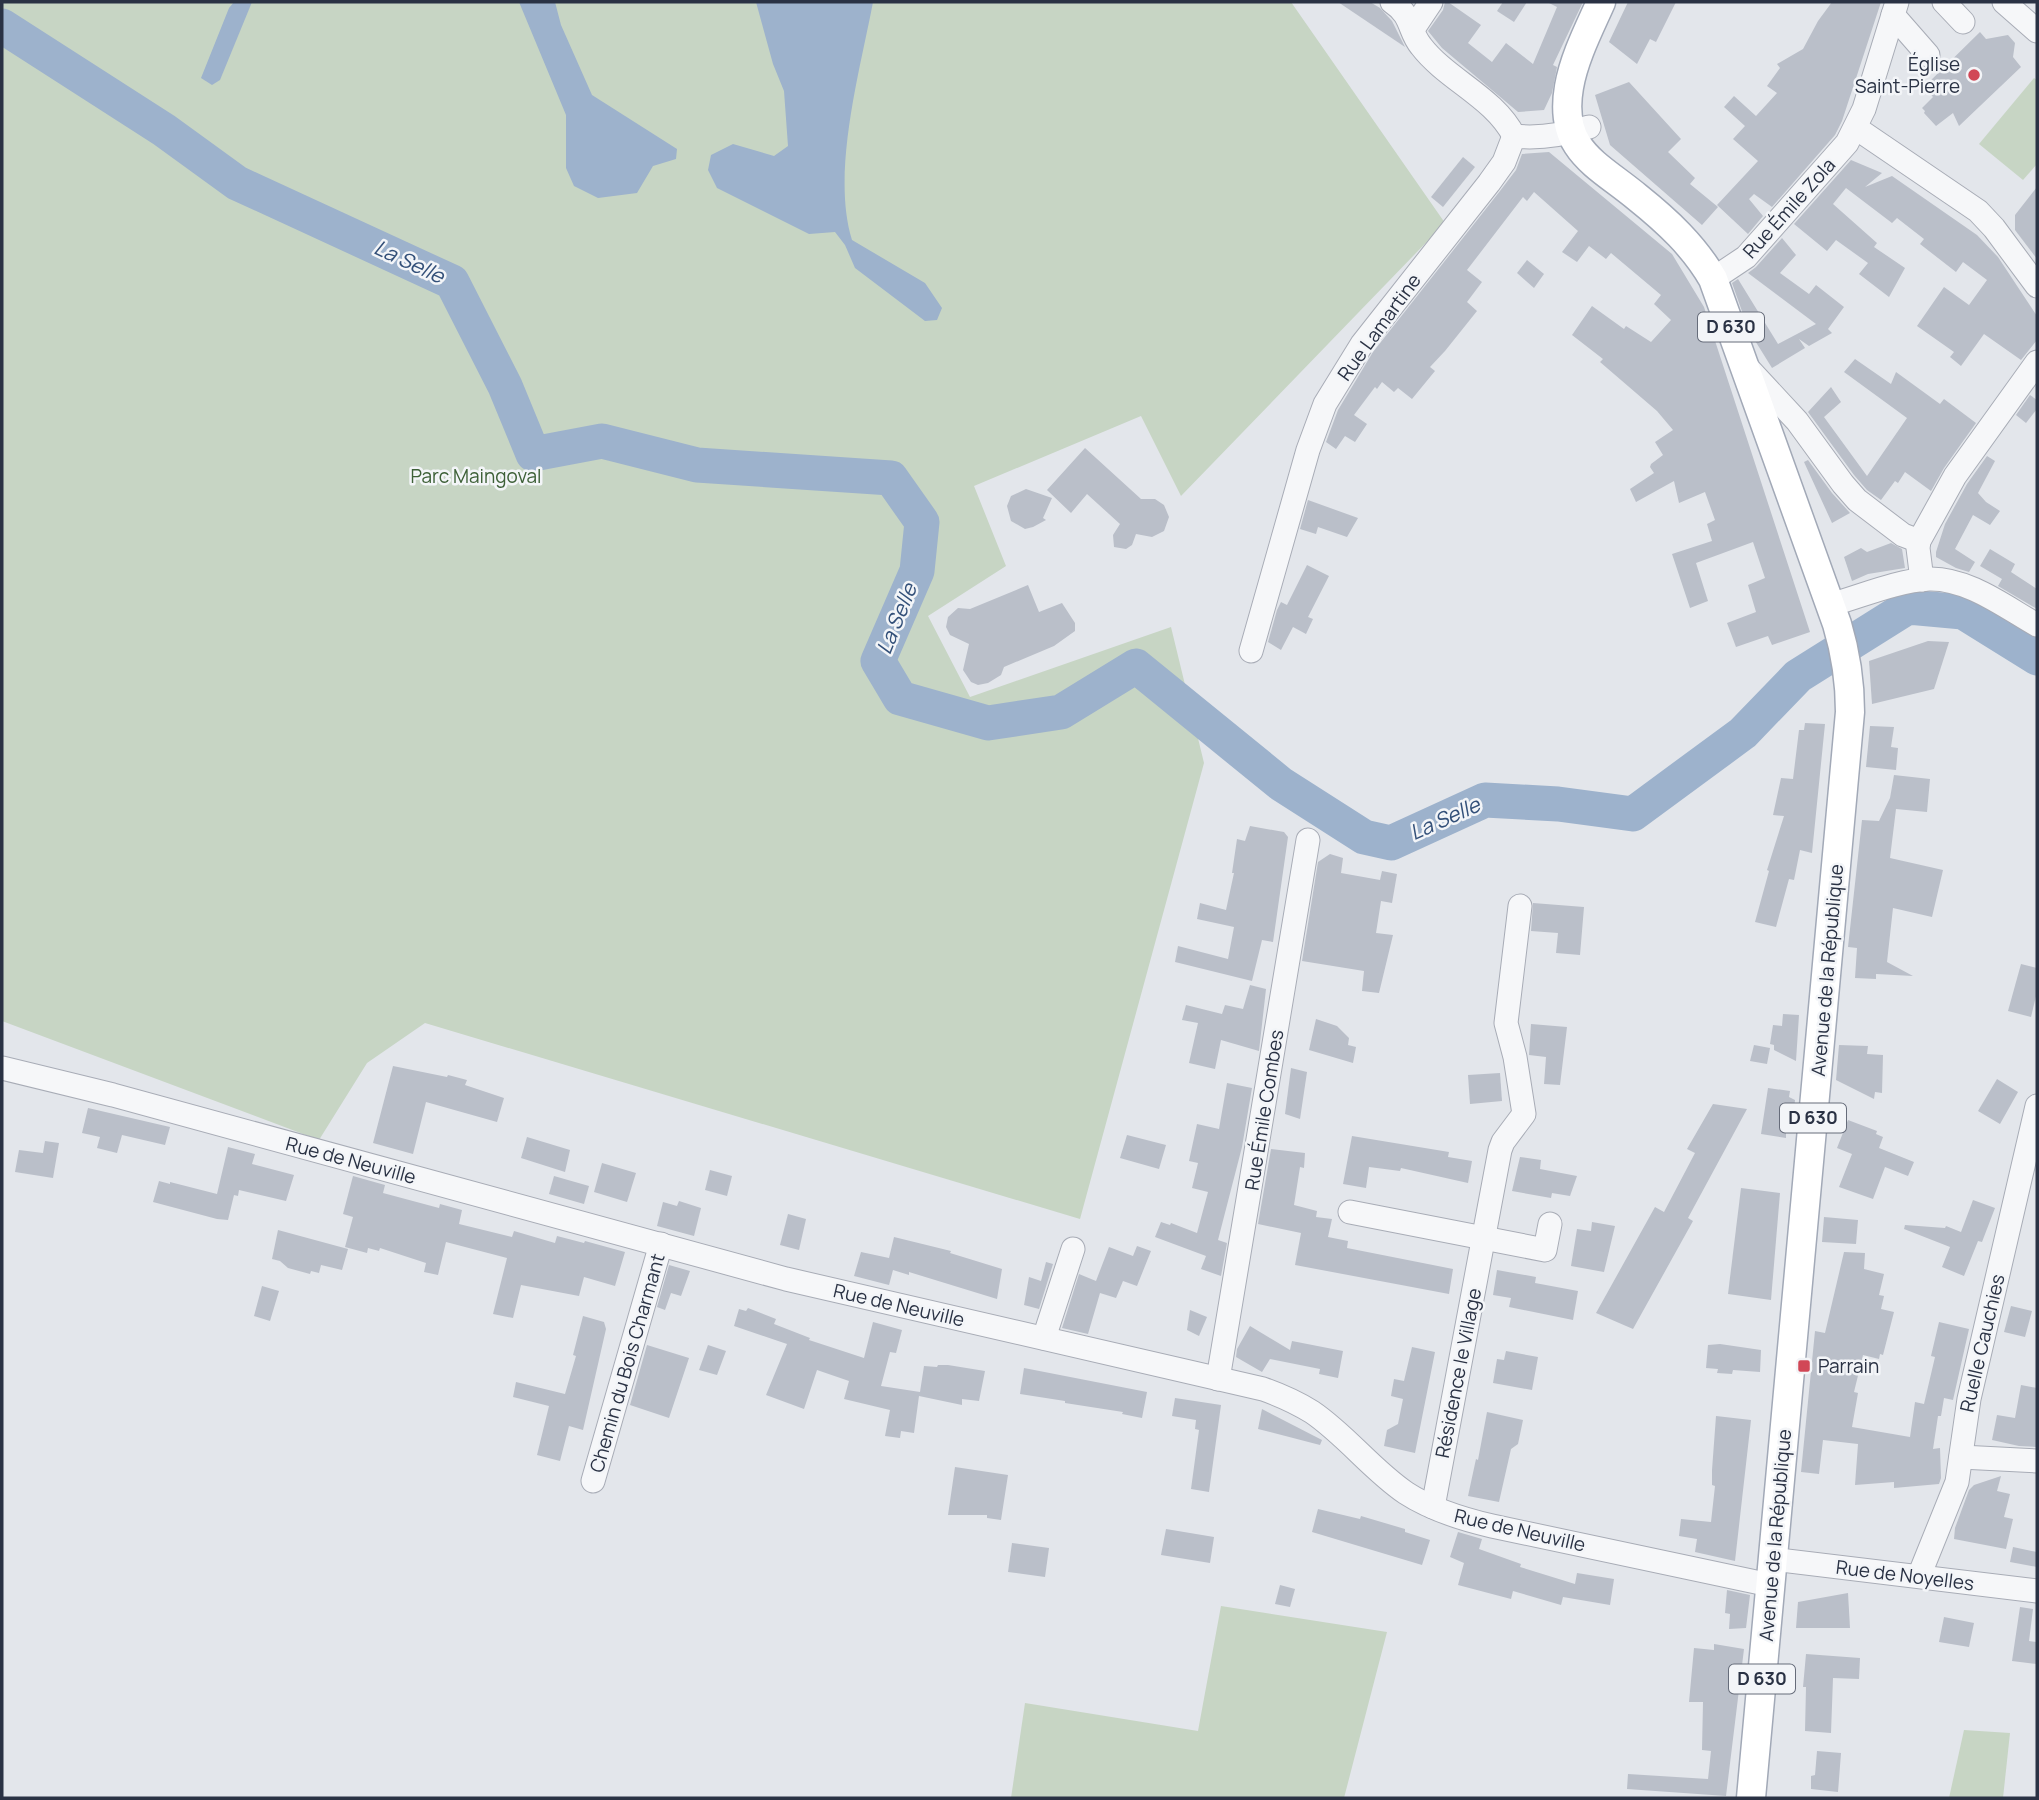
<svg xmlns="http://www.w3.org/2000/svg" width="2039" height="1800" viewBox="0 0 2039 1800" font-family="Manrope,sans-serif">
  <rect width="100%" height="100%" fill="#e3e6eb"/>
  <g fill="#c7d5c4">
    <polygon points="2,2 1291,2 1445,223 1181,496 1141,416 974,486 1006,566 928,616 970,697 1171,627 1204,763 1080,1219 425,1023 367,1063 319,1140 2,1021"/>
    <polygon points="2034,78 2037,80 2037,164 2023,180 1979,144"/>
    <polygon points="1221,1606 1387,1632 1344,1798 1011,1798 1025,1703 1198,1731"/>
    <polygon points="1964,1730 2010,1733 2003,1798 1949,1798"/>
  </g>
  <g fill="#9db2cc">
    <polygon points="234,2 252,2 220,80 212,85 201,78 229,8"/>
    <polygon points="519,2 555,2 561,25 592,95 677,149 676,159 653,166 637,193 598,198 574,186 566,168 566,115"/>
    <path d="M756,2H873C860,71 831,173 852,240L925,283L942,308L937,320L925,321L855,268L845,245L835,232L809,234L717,188L708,170L711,155L733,144L774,156L788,146L784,91L773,64Z"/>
  </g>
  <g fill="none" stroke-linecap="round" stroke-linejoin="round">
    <polyline stroke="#9db2cc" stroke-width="35" points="2,26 164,130 237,183 452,282 505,386 533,454 602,441 697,465 891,478 922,522 917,571 878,661 900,698 988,723 1061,712 1136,666 1281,784 1364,837 1391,843 1485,800 1558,804 1633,814 1743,733 1798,676 1908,607 1963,612 2037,658"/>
  </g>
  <g fill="#babfc9">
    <polygon points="1338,2 1370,2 1380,8 1392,21 1405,47"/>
    <polygon points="1445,2 1448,2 1481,25 1468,43 1492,62 1506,43 1533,64 1557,7 1547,2 1583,2 1553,65 1557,67 1552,93 1544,110 1518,112 1442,48 1428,31 1443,10"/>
    <polygon points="1503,2 1527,2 1514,22 1497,11"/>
    <polygon points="1628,2 1676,2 1656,42 1650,39 1637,64 1609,42"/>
    <polygon points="1832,2 1881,2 1842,121 1835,135 1772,207 1754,194 1749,199 1763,216 1748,234 1717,205 1758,161 1733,139 1745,126 1724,107 1734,96 1756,116 1777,93 1767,86 1780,68 1777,64 1803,49 1818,21"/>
    <polygon points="1980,32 1986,39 2008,35 2015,43 2013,57 2021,67 1959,126 1953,113 1936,126 1924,113 1925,111 1922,108 1933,97 1924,87"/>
    <polygon points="1629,82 1681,139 1668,152 1695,178 1690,184 1718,207 1702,225 1610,145 1595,95"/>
    <polygon points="1549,152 1672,254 1704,307 1810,632 1772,645 1768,636 1736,647 1727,623 1756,612 1748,585 1765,578 1753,542 1696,563 1708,601 1690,608 1672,554 1712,541 1707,524 1715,520 1705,492 1679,503 1674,481 1636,502 1630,489 1654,473 1650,467 1651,464 1663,455 1655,442 1673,430 1657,411 1600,362 1603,359 1572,335 1592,306 1624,329 1626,326 1651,342 1671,320 1654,304 1661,295 1611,253 1606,259 1589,246 1577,262 1562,252 1578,231 1534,192 1527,201 1523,197 1467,270 1482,282 1467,302 1477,311 1445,351 1430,367 1435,371 1412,399 1398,388 1394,392 1382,382 1377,389 1375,387 1354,415 1367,424 1355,442 1345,436 1336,449 1326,442 1338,410 1373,352 1500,191 1516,170 1522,154"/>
    <polygon points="1463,157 1475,167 1443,207 1431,197"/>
    <polygon points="1851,160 1882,173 1865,187 1892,176 1977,235 1998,257 2037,316 2037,340 2021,360 1984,334 1961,366 1950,357 1954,352 1917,326 1944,287 1969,305 1987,280 1963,262 1956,272 1920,244 1924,239 1897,218 1892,223 1846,188 1833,204 1877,243 1874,247 1905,268 1889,297 1859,274 1868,263 1836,240 1827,251 1794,224"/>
    <polygon points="2037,187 2037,259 2015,230 2015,215"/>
    <polygon points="1782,238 1796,255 1780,273 1809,294 1816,285 1844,307 1828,329 1832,333 1809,346 1799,339 1805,348 1772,368 1749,331 1732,283 1738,279 1778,344 1816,324 1748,273 1756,267"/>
    <polygon points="1527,260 1544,274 1534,288 1517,273"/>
    <polygon points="1855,359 1891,384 1896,372 1940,404 1944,399 1976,423 1944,468 1931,491 1905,472 1898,483 1895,481 1881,500 1867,490 1854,475 1808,412 1831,387 1841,402 1824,417 1867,476 1907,418 1844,372"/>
    <polygon points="2030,395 2037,400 2037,409 2026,423 2016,415"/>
    <polygon points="1085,448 1141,499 1155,499 1164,505 1169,517 1164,531 1152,537 1136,534 1132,545 1126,549 1114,547 1113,535 1120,524 1087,494 1071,513 1047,490"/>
    <polygon points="1987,456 1995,461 1978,493 1986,502 2000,511 1990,525 1973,515 1955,549 1975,562 1969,572 1956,568 1936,557 1936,552 1945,524 1967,484"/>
    <polygon points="1808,460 1832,493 1850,513 1832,523 1804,462"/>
    <polygon points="1026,489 1052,498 1043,518 1046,520 1033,527 1025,529 1011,521 1007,506 1011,496"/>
    <polygon points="1308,500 1358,518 1347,537 1318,527 1316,534 1300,529"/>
    <polygon points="1891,543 1902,549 1905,568 1868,574 1852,581 1844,557 1861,548 1867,552"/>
    <polygon points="1990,549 2015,564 2011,572 2037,589 2037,609 1998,586 2002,579 1980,566"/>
    <polygon points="1307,565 1329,576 1308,617 1313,619 1306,634 1293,627 1281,650 1268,642 1277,610 1281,602 1287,605"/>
    <polygon points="1028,585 1039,612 1062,603 1075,623 1075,631 1054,646 1004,667 1001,675 988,683 978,685 971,682 963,670 969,644 950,635 946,627 948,617 958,608 970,609"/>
    <polygon points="1928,641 1949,642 1934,689 1872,704 1869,661"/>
    <polygon points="1805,723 1825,724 1812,853 1800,850 1794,880 1789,879 1776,927 1755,922 1769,871 1767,870 1784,816 1773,815 1781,778 1793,779 1799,730 1804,730"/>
    <polygon points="1870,726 1894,727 1891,747 1898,748 1896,770 1866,767"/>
    <polygon points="1894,775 1930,779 1927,812 1896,809 1890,858 1943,870 1932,917 1893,908 1887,962 1913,976 1876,974 1876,979 1855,978 1857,948 1848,947 1862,820 1879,821 1890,798"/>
    <polygon points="1250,826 1284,832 1288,837 1273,942 1262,940 1252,981 1175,962 1178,946 1228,959 1234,927 1197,919 1200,903 1226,910 1234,873 1232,873 1237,839 1245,841"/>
    <polygon points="1330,854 1343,858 1341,873 1380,880 1382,871 1397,874 1392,903 1381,901 1376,933 1393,935 1379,993 1362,991 1364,971 1302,961 1318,862"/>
    <polygon points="1533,903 1584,907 1580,955 1556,953 1558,933 1531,931"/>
    <polygon points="2021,964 2037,968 2037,992 2031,1017 2008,1011"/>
    <polygon points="1250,985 1266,989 1259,1051 1221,1040 1215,1069 1189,1063 1198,1023 1182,1020 1186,1005 1222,1014 1225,1005 1243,1009"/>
    <polygon points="1783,1014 1799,1015 1796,1061 1774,1050 1774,1045 1770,1044 1773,1025 1782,1026"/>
    <polygon points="1316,1019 1337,1026 1349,1038 1348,1045 1356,1047 1353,1063 1309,1050"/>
    <polygon points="1531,1024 1567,1027 1560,1085 1544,1084 1546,1057 1529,1055"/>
    <polygon points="1754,1045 1770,1048 1767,1064 1750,1061"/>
    <polygon points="1839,1045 1868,1046 1867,1054 1883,1055 1882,1093 1875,1092 1874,1099 1836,1080"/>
    <polygon points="393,1066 447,1077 448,1075 467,1080 465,1085 504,1098 497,1122 426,1102 413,1154 373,1143"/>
    <polygon points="1291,1068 1307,1072 1300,1119 1285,1114"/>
    <polygon points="1500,1073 1502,1101 1470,1104 1468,1075"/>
    <polygon points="1997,1079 2018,1092 2000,1124 1978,1111"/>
    <polygon points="1227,1083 1252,1088 1242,1147 1218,1240 1227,1243 1221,1276 1201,1269 1206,1256 1155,1237 1161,1222 1170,1225 1171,1223 1197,1233 1208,1192 1192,1188 1198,1163 1189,1161 1197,1124 1219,1129"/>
    <polygon points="1768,1088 1790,1091 1789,1097 1795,1100 1792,1133 1786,1132 1786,1138 1761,1134"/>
    <polygon points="1713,1104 1747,1109 1688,1218 1693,1221 1633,1329 1596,1313 1655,1207 1664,1212 1695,1153 1687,1149"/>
    <polygon points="88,1108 170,1127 165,1145 122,1135 117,1153 97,1148 100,1137 82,1133"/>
    <polygon points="1848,1120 1877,1131 1876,1134 1883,1137 1879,1148 1914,1162 1908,1176 1885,1167 1873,1199 1839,1187 1852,1154 1837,1148"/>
    <polygon points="1127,1135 1166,1145 1159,1169 1120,1158"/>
    <polygon points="1352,1136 1449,1152 1448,1157 1472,1161 1468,1183 1401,1168 1400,1171 1369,1167 1366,1188 1343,1184"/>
    <polygon points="527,1137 570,1150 565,1172 521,1158"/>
    <polygon points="45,1141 59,1143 53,1178 15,1172 19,1150 43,1153"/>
    <polygon points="228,1147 255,1154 252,1164 294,1175 286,1201 239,1190 238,1196 234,1195 228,1220 217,1219 153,1202 159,1181 170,1184 170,1182 217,1194"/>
    <polygon points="1271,1149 1305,1153 1304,1168 1300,1167 1294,1205 1317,1211 1316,1217 1332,1219 1328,1237 1348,1241 1347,1248 1453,1269 1449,1294 1295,1265 1301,1233 1258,1224"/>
    <polygon points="1520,1157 1541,1160 1540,1169 1577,1176 1570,1196 1552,1193 1551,1198 1512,1191"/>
    <polygon points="602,1163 636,1173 627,1202 594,1192"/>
    <polygon points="710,1170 732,1176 727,1196 705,1190"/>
    <polygon points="353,1176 385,1185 383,1193 439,1208 440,1204 462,1210 459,1224 512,1237 514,1231 555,1243 557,1236 584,1243 585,1241 625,1252 615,1286 584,1277 579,1296 521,1285 513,1318 493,1314 507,1258 446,1242 438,1275 424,1272 426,1263 380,1248 379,1251 368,1248 367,1253 345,1247 353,1217 343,1214"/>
    <polygon points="554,1176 589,1186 584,1204 549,1194"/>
    <polygon points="1741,1188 1780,1193 1771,1300 1728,1294"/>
    <polygon points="1973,1200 1995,1208 1982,1242 1978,1241 1964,1276 1942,1267 1950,1247 1904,1229 1905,1225 1945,1228 1946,1226 1961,1232"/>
    <polygon points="679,1201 701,1208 694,1236 657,1226 663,1202 677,1206"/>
    <polygon points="788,1214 806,1219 799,1250 780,1245"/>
    <polygon points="1824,1217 1858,1220 1856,1244 1822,1242"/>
    <polygon points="1592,1222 1615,1226 1604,1272 1571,1266 1577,1229 1591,1231"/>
    <polygon points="278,1230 348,1249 342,1270 321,1265 319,1273 311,1271 310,1274 288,1268 280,1261 272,1259"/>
    <polygon points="894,1237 951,1251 950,1253 1002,1269 997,1299 909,1272 909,1275 893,1270 889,1285 854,1276 861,1252 889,1258"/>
    <polygon points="1137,1246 1151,1251 1137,1286 1123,1281 1116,1298 1100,1293 1088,1334 1062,1328 1079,1274 1096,1281 1109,1247 1133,1256"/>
    <polygon points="1844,1252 1865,1253 1864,1269 1884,1274 1879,1295 1884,1296 1881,1309 1894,1312 1883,1355 1880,1354 1879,1359 1863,1355 1854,1392 1858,1393 1852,1427 1910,1437 1915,1402 1924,1404 1935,1357 1931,1356 1939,1322 1969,1329 1953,1400 1944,1398 1941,1416 1938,1416 1933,1449 1940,1448 1941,1478 1939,1484 1894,1488 1894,1482 1855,1485 1858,1444 1823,1440 1819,1474 1801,1472 1815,1331 1825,1333"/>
    <polygon points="1046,1262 1053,1264 1039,1309 1024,1305 1029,1277 1041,1281"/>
    <polygon points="669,1265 690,1271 681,1296 671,1293 665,1310 657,1307"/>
    <polygon points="1497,1270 1536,1277 1535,1283 1578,1291 1573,1320 1509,1307 1511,1298 1493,1295"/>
    <polygon points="262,1286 279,1291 270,1321 254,1316"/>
    <polygon points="2011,1306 2032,1311 2025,1337 2004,1332"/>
    <polygon points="748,1308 776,1319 774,1324 810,1338 809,1340 864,1358 873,1322 902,1330 896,1353 890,1352 881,1386 920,1392 924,1366 937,1367 938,1365 948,1365 985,1371 979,1401 962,1399 962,1405 919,1396 914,1433 901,1431 900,1438 885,1436 890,1410 844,1399 849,1381 817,1370 804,1409 766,1395 787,1344 734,1326 739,1309 746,1311"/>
    <polygon points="1190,1310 1207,1317 1199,1336 1187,1330"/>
    <polygon points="583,1316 604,1322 606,1329 583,1430 569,1426 560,1461 537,1455 549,1406 513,1397 516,1382 565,1394 576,1356 573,1355"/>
    <polygon points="1250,1326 1290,1350 1292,1341 1343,1351 1338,1378 1319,1374 1320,1369 1270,1359 1262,1372 1236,1357 1237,1349"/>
    <polygon points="1720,1344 1761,1350 1760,1372 1733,1370 1732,1374 1717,1373 1718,1369 1706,1368 1708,1345"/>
    <polygon points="647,1345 689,1358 669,1418 630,1405"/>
    <polygon points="708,1345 726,1351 717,1375 699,1370"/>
    <polygon points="1412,1347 1435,1352 1415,1453 1384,1446 1387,1430 1398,1424 1403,1399 1391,1396 1394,1379 1404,1381"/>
    <polygon points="1506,1351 1538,1357 1532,1390 1493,1383 1497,1359 1504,1360"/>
    <polygon points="1024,1368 1147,1392 1142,1418 1122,1414 1123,1412 1065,1403 1065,1401 1020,1394"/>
    <polygon points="2021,1385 2037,1388 2037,1447 2019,1446 1992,1440 1997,1415 2015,1418"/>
    <polygon points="1175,1398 1221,1405 1209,1492 1191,1489 1199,1430 1195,1429 1196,1420 1172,1416"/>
    <polygon points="1262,1409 1322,1440 1320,1445 1258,1429"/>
    <polygon points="1487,1412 1523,1420 1518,1444 1511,1449 1499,1502 1468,1496 1476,1459 1478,1460"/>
    <polygon points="1716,1416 1751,1420 1735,1561 1695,1552 1697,1539 1679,1536 1681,1519 1711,1522 1715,1486 1712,1485 1712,1470"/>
    <polygon points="955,1467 1008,1475 1001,1520 987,1518 987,1515 948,1515"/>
    <polygon points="2001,1476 1997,1491 2010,1494 2004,1517 2013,1519 2006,1549 1954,1539 1955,1528 1969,1490 1974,1485"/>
    <polygon points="1318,1509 1360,1519 1361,1516 1405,1529 1405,1532 1430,1540 1422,1565 1312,1532"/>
    <polygon points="1166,1529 1214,1537 1210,1563 1161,1555"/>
    <polygon points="1458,1532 1482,1539 1479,1549 1521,1564 1520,1567 1575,1584 1577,1573 1614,1579 1610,1605 1563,1597 1561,1605 1513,1591 1511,1599 1458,1585 1464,1563 1450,1557"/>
    <polygon points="1012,1543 1049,1548 1045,1577 1008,1572"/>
    <polygon points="2013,1547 2037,1552 2037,1567 2010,1562"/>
    <polygon points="1280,1585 1295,1589 1290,1607 1275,1604"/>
    <polygon points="1727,1590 1750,1595 1746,1628 1729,1629 1730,1614 1725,1613"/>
    <polygon points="1848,1593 1850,1628 1796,1628 1798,1602"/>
    <polygon points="2020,1607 2033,1609 2029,1641 2037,1642 2037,1664 2012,1661"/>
    <polygon points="1944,1617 1974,1623 1969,1647 1939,1642"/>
    <polygon points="1714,1644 1744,1649 1726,1796 1627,1789 1628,1774 1708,1779 1711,1751 1702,1750 1703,1702 1689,1702 1694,1648 1714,1650"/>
    <polygon points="1806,1654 1860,1658 1859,1679 1833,1678 1831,1733 1805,1731 1806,1687 1803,1687"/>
    <polygon points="1817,1751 1841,1753 1838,1792 1811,1789 1811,1776 1815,1775"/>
  </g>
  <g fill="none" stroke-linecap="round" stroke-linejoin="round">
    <defs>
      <g id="minor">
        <path d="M1392,2C1413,16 1408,30 1421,46C1447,80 1494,97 1514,136"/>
        <polyline points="1944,2 1963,22"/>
        <polyline points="2004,2 2037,31"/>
        <polyline points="1893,15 1928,55"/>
        <polyline points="1413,29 1431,2"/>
        <polyline points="1856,128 1978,211 1994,228 2037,286"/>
        <polyline points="1713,279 1746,257 1847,143 1864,109 1897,2"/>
        <polyline points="1746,366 1797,421 1843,484 1857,500 1903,535 1919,541"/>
        <polyline points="1922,580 1918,548 1919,541 1955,476 2037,362"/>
        <path d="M1830,605C1862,596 1896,581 1929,579C1968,578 2005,607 2037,625"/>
        <path d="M1251,651L1308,450L1325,404L1362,344L1489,183L1504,162L1514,136C1540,139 1563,135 1589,127"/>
        <path d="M2,1068L113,1095L786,1279L1263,1389C1280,1395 1296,1402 1312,1412C1346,1435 1372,1470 1406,1493C1432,1510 1462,1519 1492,1526L1770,1585"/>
        <polyline points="1350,1212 1545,1250 1550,1224"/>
        <polyline points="1044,1338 1073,1249"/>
        <polyline points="1218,1379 1308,840"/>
        <polyline points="1961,1457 2037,1461"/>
        <polyline points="593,1481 661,1244"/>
        <polyline points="1433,1507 1500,1150 1503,1142 1524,1114 1515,1057 1506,1023 1520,906"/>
        <polyline points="1772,1559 2037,1591"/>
        <polyline points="1919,1576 1957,1482 1969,1399 2037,1106"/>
      </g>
      <path id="major" d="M1601,2C1589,29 1574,58 1569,87C1558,150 1597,164 1637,197C1667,221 1694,246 1713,279L1837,624C1846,654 1850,682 1850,712L1751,1798"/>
    </defs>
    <use href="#minor" stroke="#a8acb6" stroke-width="25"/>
    <use href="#major" stroke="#a2a9b7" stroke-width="31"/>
    <use href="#minor" stroke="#f6f7f9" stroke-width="23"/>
    <use href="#major" stroke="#fff" stroke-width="28"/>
  </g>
  <g fill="#d14756" stroke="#f3f5f8" stroke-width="2.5">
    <circle cx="1974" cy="75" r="7"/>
    <rect x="1797" y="1359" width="14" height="14" rx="3.5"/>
  </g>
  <g text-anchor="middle" stroke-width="5" stroke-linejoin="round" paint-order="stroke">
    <g fill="#f3f5f8" stroke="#666c7a" stroke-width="2">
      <rect x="1698" y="312.5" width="66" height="29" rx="5"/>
      <rect x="1780" y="1103.5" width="66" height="29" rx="5"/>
      <rect x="1729" y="1664.5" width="66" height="29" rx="5"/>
    </g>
    <g font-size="18" font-weight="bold" fill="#2a3244">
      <text x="1731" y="333">D 630</text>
      <text x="1813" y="1124">D 630</text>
      <text x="1762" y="1685">D 630</text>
    </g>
    <g font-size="19" fill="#2a3244" stroke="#f3f5f8" text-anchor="end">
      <text x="1960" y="71">Église<tspan x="1960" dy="22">Saint-Pierre</tspan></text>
      <text x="1818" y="1373" text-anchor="start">Parrain</text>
    </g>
    <g font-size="19" fill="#2a3244" stroke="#f3f5f8">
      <text transform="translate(1789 208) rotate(-48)" y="7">Rue Émile Zola</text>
      <text transform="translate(1379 327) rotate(-54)" y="7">Rue Lamartine</text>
      <text transform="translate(1827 970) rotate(-85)" y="7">Avenue de la République</text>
      <text transform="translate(1264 1110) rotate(-81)" y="7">Rue Émile Combes</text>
      <text transform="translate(351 1160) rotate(15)" y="7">Rue de Neuville</text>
      <text transform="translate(899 1305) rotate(13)" y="7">Rue de Neuville</text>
      <text transform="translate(1982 1343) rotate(-77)" y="7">Ruelle Cauchies</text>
      <text transform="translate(627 1363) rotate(-74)" y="7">Chemin du Bois Charmant</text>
      <text transform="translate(1458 1373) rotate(-79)" y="7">Résidence le Village</text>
      <text transform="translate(1520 1530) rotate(13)" y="7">Rue de Neuville</text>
      <text transform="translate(1775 1535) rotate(-85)" y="7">Avenue de la République</text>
      <text transform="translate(1905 1575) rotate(7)" y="7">Rue de Noyelles</text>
    </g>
    <g font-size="19" fill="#3d6037" stroke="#f3f5f8">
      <text x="476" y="483">Parc Maingoval</text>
    </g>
    <g font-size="21" font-style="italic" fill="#335079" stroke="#f3f5f8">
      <text transform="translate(409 262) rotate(25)" y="7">La Selle</text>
      <text transform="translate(897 619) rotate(-68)" y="7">La Selle</text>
      <text transform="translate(1445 819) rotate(-24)" y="7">La Selle</text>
    </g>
  </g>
  <rect width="2039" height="1800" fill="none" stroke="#2a3244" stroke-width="7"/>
</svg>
